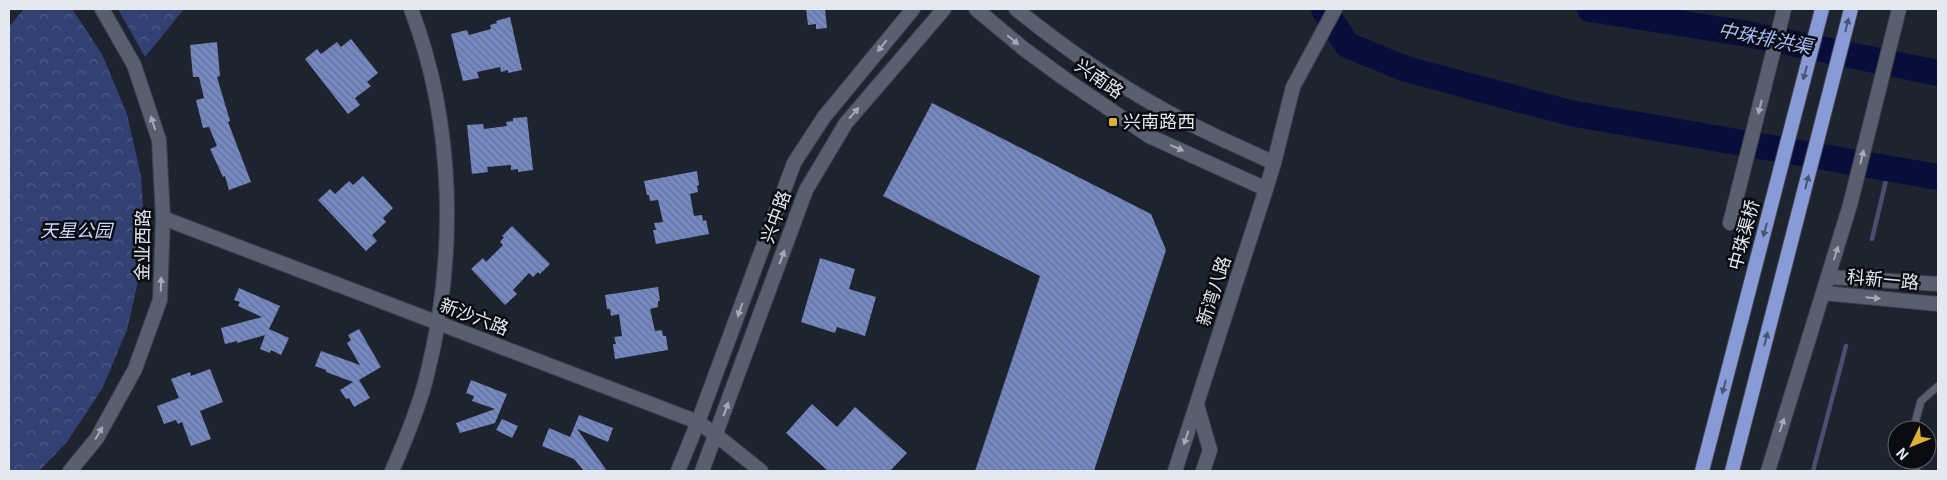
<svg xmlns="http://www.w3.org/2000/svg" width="1947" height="480" viewBox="0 0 1947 480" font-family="Georgia,'Noto Sans SC',serif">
  <defs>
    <pattern id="park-crowns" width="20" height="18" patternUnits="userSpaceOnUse" patternTransform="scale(1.25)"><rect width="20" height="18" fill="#334172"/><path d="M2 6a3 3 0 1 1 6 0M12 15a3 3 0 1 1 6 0" fill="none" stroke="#505c87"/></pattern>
    <pattern id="building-back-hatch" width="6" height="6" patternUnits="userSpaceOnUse" patternTransform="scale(1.25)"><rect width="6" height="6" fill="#7688c0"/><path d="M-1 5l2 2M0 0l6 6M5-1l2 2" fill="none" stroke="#647196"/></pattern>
  </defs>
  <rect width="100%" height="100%" fill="#1e2330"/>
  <g fill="url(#park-crowns)">
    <polygon points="24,9 72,9 102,54 127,114 141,176 144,222 141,268 127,330 102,389 67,442 39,471 9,471 9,27"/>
    <polygon points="118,9 184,9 145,57"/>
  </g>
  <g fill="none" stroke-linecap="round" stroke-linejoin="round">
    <g stroke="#4a4f72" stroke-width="4.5">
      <polyline points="1872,239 1889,168"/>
      <polyline points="1813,471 1846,346"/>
    </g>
    <g stroke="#080e3b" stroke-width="26">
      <polyline points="1324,9 1347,45 1406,69 1570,113 1938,177"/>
      <polyline points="1590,9 1742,33 1938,73"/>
    </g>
  </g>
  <g fill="url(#building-back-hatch)">
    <polygon points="806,9 825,9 827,28 816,29 816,24 808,25"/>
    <polygon points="510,17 522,70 508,73 508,70 501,72 500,67 477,72 479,78 463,81 451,34 467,30 469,35 491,29 490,25 497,23 496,21"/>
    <polygon points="351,39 378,73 367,82 371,86 355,98 360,105 348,114 305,59 317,49 321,54 337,42 341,47"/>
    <polygon points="217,42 220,76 217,77 230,121 228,122 251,182 229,190 225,176 223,177 210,149 217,146 209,127 203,128 196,100 204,98 199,77 193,77 190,45"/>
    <polygon points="932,103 1151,214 1166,250 1094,471 975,471 1040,276 883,196"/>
    <polygon points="527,117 533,170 518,172 518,169 511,170 511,165 487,167 488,172 472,174 467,125 483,124 484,129 507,126 506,122 513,121 513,118"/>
    <polygon points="697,171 699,185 697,186 698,192 690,194 694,216 702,215 703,221 706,220 709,234 656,244 653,230 656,230 654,223 663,222 658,200 650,201 649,195 647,195 644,181"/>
    <polygon points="363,176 393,208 383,218 386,222 372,235 377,241 366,251 318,200 330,189 335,194 349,181 353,185"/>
    <polygon points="512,226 550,264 540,274 538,272 533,277 529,273 513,290 517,294 505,305 471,269 483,258 486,262 503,245 500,242 504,237 502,236"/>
    <polygon points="820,258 855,269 849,289 876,297 865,336 837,327 835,333 801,322"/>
    <polygon points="658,287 660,301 658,301 658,307 650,309 655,331 662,330 663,336 666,336 668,350 615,359 613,344 616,344 614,337 622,336 619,314 611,316 610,309 607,309 605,295"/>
    <polygon points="239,288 280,306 269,329 289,338 281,355 271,350 270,353 260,349 265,335 237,343 237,341 225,344 221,328 262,317 238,306 240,302 234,300"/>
    <polygon points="359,329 381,367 359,380 370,398 354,407 349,398 346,399 340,390 353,382 326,372 326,370 315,366 321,351 360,365 347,343 351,340 348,335"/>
    <polygon points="210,369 223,402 200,411 211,439 191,446 182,422 178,424 176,420 164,424 157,406 179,398 171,379 190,372 191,376"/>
    <polygon points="471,380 507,394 495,423 460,433 456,423 495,409 472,401 474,396 466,393"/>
    <polygon points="812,404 837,427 855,407 907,453 890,471 828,471 786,433"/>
    <polygon points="579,415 613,428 608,442 577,429 607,471 584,471 574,459 542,446 549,428 570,437"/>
    <polygon points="502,419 518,426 512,438 496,430"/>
  </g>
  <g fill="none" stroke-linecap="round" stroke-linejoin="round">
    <defs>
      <g id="service">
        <polyline points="1913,430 1921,401 1938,386"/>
        <polyline points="1910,460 1917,471"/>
      </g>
      <g id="minor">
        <polyline points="1266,189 1274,163 1293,87 1335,9"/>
        <polyline points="163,218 698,422 716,435 761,471"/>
        <polyline points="1828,277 1938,284"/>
        <polyline points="1824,293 1938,304"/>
        <polyline points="70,471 97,438 135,369 160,300 163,218 159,140 134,65 102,9"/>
        <path d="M392,471C405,441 418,410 426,379C457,259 455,124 411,9"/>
      </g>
      <g id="tertiary">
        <polyline points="976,9 1024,49 1065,79 1149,136 1266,189 1175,471"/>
        <path d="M1016,9C1062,46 1111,81 1164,110C1199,130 1238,146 1274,163"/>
        <polyline points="1730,223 1784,9"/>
        <polyline points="1197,405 1210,450 1203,471"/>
        <polyline points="678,471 698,422 794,163 824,117 913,9"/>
        <polyline points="702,471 806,190 846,123 944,9"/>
        <polyline points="1768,471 1850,205 1899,9"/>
      </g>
      <g id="trunk">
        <polyline points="1702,471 1822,9"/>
        <polyline points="1732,471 1851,9"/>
      </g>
    </defs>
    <use href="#service" stroke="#3d414b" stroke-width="9"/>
    <use href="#minor" stroke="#3d414b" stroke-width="16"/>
    <use href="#tertiary" stroke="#3d414b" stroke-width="16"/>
    <use href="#trunk" stroke="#3d414b" stroke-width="16"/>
    <use href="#service" stroke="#595f6e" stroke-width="7"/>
    <use href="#minor" stroke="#595f6e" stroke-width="14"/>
    <use href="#tertiary" stroke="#595f6e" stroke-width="14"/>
    <use href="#trunk" stroke="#889bd7" stroke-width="14"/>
  </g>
  <defs><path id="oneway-solid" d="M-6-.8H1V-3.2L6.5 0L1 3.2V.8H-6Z" transform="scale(1.25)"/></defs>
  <g fill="#495474">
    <use href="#oneway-solid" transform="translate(1847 25) rotate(-76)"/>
    <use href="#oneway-solid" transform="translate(1805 73) rotate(105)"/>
    <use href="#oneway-solid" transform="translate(1807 182) rotate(-76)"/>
    <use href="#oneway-solid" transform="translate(1765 230) rotate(105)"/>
    <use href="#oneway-solid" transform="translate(1766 339) rotate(-76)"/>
    <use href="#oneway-solid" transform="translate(1724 387) rotate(105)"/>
  </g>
  <g fill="#a5aab6">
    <use href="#oneway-solid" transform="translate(1013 40) rotate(39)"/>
    <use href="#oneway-solid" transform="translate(882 46) rotate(129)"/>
    <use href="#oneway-solid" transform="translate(1760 107) rotate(104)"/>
    <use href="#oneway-solid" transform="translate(854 113) rotate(-49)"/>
    <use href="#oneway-solid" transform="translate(153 123) rotate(-108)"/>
    <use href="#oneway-solid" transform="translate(1177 148) rotate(24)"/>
    <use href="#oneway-solid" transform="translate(1862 157) rotate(-76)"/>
    <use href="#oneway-solid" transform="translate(1836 253) rotate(-73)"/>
    <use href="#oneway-solid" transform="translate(782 257) rotate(-70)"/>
    <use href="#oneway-solid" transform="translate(161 284) rotate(-88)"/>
    <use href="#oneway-solid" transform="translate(1873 298) rotate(5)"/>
    <use href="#oneway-solid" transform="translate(740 310) rotate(110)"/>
    <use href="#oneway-solid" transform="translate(726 409) rotate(-70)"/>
    <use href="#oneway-solid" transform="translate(1782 425) rotate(-72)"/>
    <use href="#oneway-solid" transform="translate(99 433) rotate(-59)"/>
    <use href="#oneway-solid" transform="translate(1186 438) rotate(108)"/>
  </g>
  <rect fill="#dbb233" stroke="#0a0c12" stroke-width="2" x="1108" y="117" width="10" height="10" rx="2.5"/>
  <g text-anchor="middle" stroke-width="5" stroke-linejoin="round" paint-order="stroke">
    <g font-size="18" fill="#e4e8f1" stroke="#0a0c12">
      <text transform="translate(1099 79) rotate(35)" y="6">兴南路</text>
      <text transform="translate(776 217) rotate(-70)" y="6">兴中路</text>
      <text transform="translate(1744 235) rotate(-75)" y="6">中珠渠桥</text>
      <text transform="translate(143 245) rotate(-89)" y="6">金业西路</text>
      <text transform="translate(1883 280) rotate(5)" y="6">科新一路</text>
      <text transform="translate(1214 291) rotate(-72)" y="6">新湾八路</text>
      <text transform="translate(474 317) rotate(21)" y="6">新沙六路</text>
    </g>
    <g font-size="18" fill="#e4e8f1" stroke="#0a0c12" text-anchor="start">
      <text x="1123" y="128">兴南路西</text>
    </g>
    <g font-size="18" font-style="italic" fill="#ccd8f8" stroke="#0a0c12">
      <text x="76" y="237">天星公园</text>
    </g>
    <g font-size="19" font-style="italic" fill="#a7bcfc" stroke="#0a0c12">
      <text transform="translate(1765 38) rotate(11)" y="7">中珠排洪渠</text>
    </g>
  </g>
  <rect width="1947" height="480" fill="none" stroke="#e4e8f1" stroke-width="20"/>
  <g transform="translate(1912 445) rotate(227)"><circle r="24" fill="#0a0c12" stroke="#61646b"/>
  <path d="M0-4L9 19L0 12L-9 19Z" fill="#dbb233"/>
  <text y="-8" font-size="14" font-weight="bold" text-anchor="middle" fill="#e4e8f1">N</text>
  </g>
</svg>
